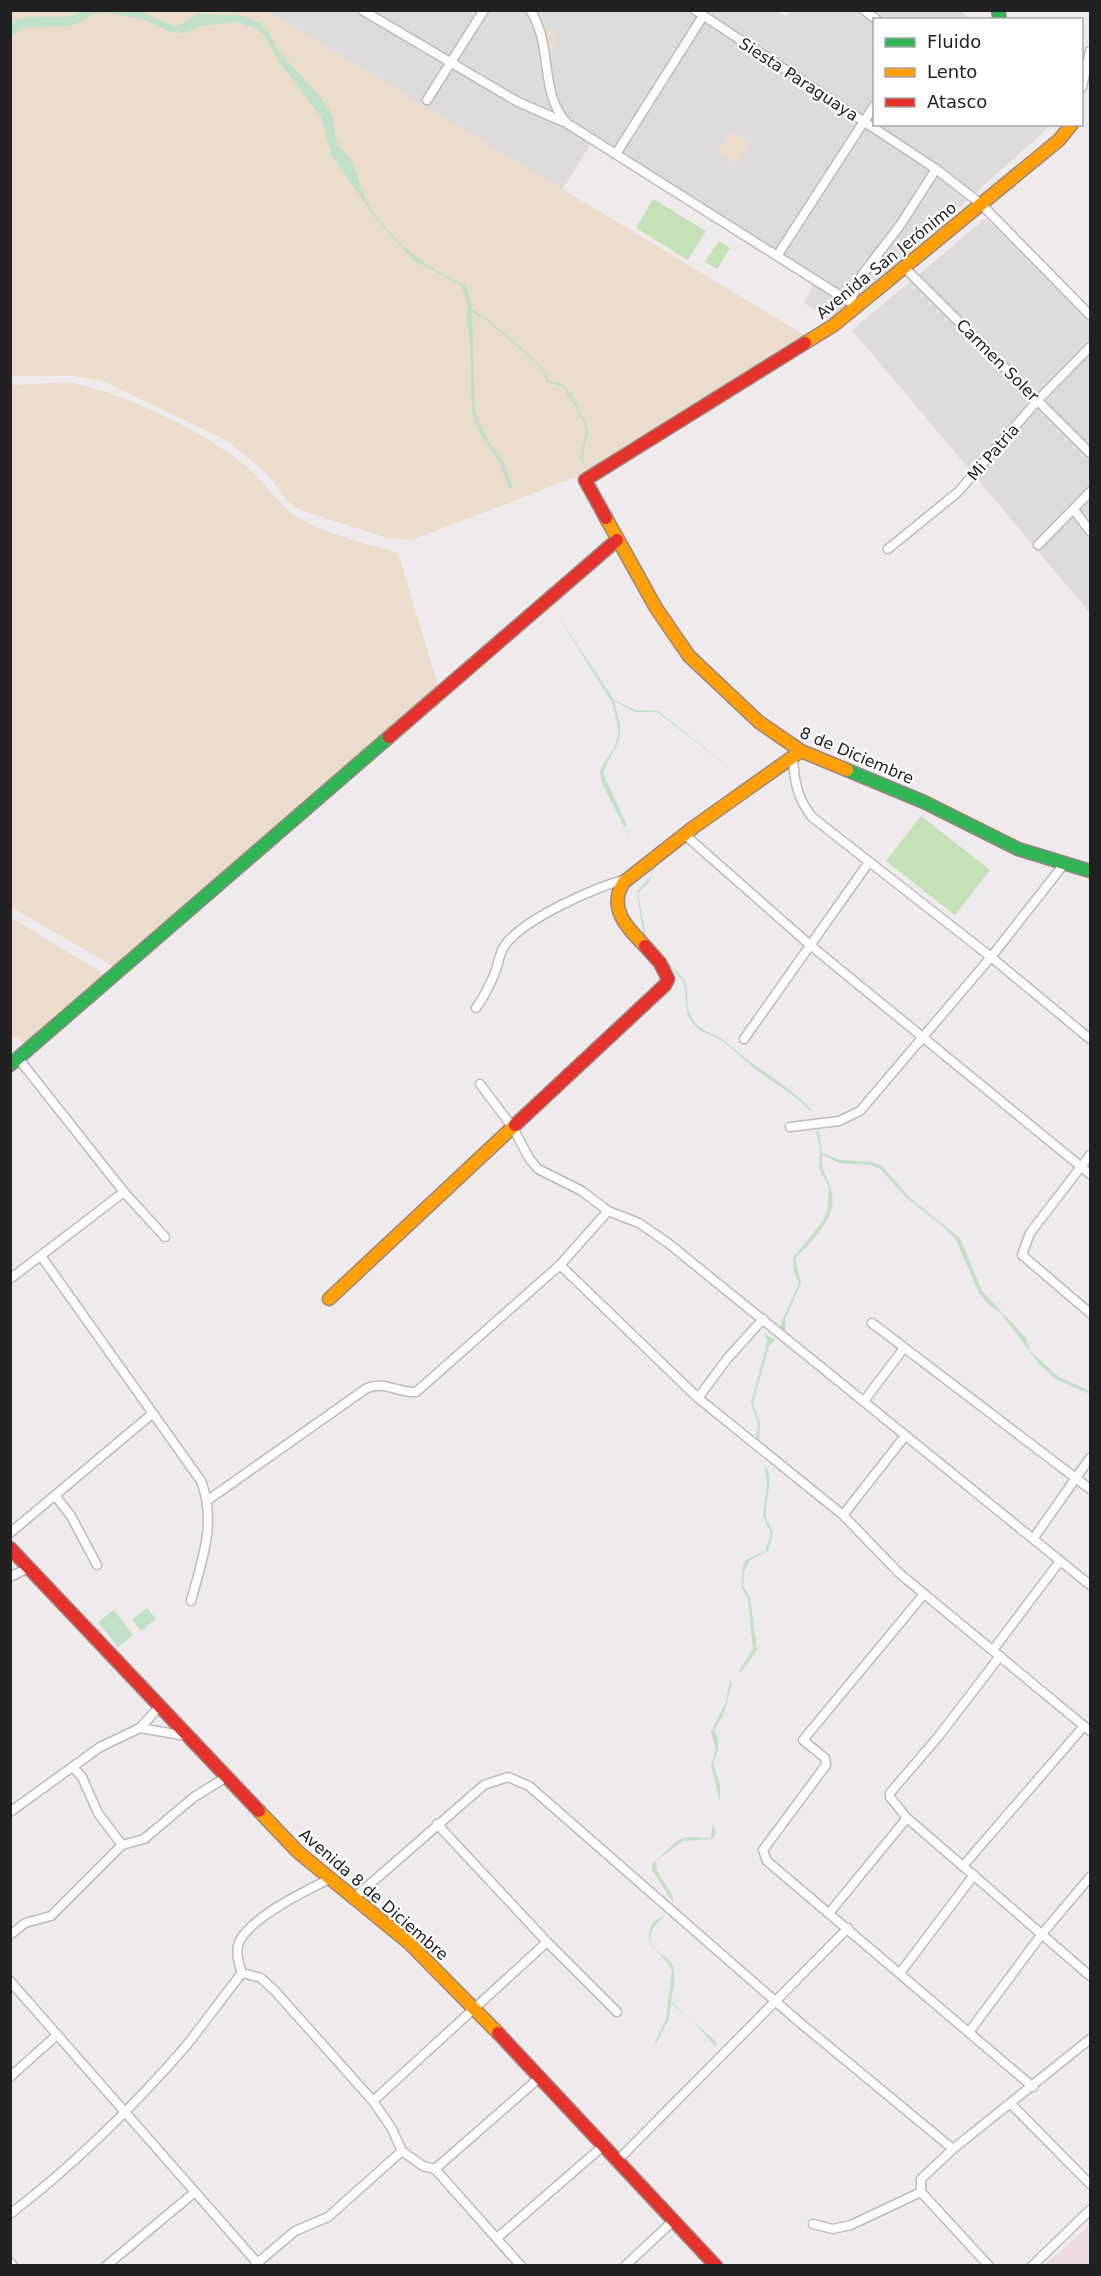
<svg xmlns="http://www.w3.org/2000/svg" width="1101" height="2276" viewBox="0 0 1101 2276" font-family="'DejaVu Sans',sans-serif">
  <rect width="100%" height="100%" fill="#efeaeb"/>
  <g fill="#dedbdc">
    <polygon points="776,10 786,17 790,10 959,11 972,19 874,20 874,124 1051,125 832,322 804,303 817,276 595,137 560,193 260,11"/>
    <polygon points="986,218 1090,319 1090,613 852,330"/>
  </g>
  <polygon fill="#eadddb" points="1090,2225 1090,2265 1045,2265"/>
  <g fill="#ebddcc">
    <polygon points="11,11 268,11 806,336 589,472 412,540 387,538 300,510 287,501 268,475 228,441 105,382 76,376 11,376"/>
    <polygon points="544,27 555,30 558,36 551,55"/>
    <polygon points="731,131 750,143 736,164 718,152"/>
    <path d="M68,382C122,392 204,431 246,466C266,483 279,507 302,520C331,536 367,543 398,553L439,689L116,968L11,907V385Z"/>
    <polygon points="10,917 99,971 103,977 26,1044 11,1035"/>
  </g>
  <g fill="#c4e1b7">
    <polygon points="653,199 706,231 688,260 636,228"/>
    <polygon points="719,241 730,248 717,269 705,262"/>
    <polygon points="921,816 990,870 955,915 886,861"/>
  </g>
  <g fill="#c0e0ca">
    <path d="M82,11H140L177,27L198,13C220,17 239,10 259,23C271,32 274,45 283,56C299,74 317,90 330,111C337,122 332,135 339,146C342,151 348,154 351,160C358,173 360,189 367,202C391,241 425,268 466,285L472,309L489,320L542,366L549,380C553,383 559,382 563,384C570,390 589,425 588,434C585,446 581,454 585,466L580,459L586,432L584,423L563,387L547,382L540,366L486,320L472,312L475,411L486,437L503,461L513,487L509,489L498,460L481,435L472,413L470,341L466,317L468,307L462,286L413,260L376,219L332,156L321,117L279,61L264,35L255,28L236,22L200,26L186,33L170,32L145,20L108,13L95,14L71,26L26,27L11,36V22C33,10 61,24 82,11Z"/>
    <path d="M552,607L614,700L635,710L658,711L742,777L657,712H635L614,701C616,711 622,725 620,735C617,752 602,764 603,780L632,842L601,781L600,770L614,748L619,732L612,702Z"/>
    <path d="M653,866L655,869L648,883L638,893L646,937L685,981C690,993 684,1005 691,1016C699,1032 711,1031 723,1040C734,1048 744,1058 756,1066C777,1080 795,1093 813,1111H810C795,1094 776,1085 758,1071C746,1062 735,1050 722,1041C711,1033 700,1034 691,1021C683,1009 688,994 683,981L644,938L637,892L652,874Z"/>
    <path d="M816,1131H819L822,1153L840,1160L872,1162L882,1166L911,1199L960,1238L982,1291L1026,1338L1030,1351L1059,1377L1090,1391V1394L1057,1380L1040,1365L1000,1312L988,1304L979,1293L956,1240L945,1228L908,1199L880,1169L871,1165L839,1163L822,1155C820,1169 826,1174 830,1186C841,1216 813,1239 795,1259L801,1283L785,1319L786,1331L779,1328L799,1283L794,1272L793,1258L823,1221L827,1211L829,1187L819,1168L820,1147Z"/>
    <polygon points="762,1332 775,1340 769,1346 753,1403 760,1422 759,1440 843,1508 756,1440 758,1423 751,1403 766,1347 767,1339"/>
    <path d="M765,1465C775,1478 764,1500 766,1516C766,1522 772,1527 773,1534L768,1551L750,1560L744,1572L743,1586L750,1597L757,1650L741,1672L739,1671L753,1649L748,1599L741,1586L743,1566L746,1560L765,1551L771,1534L763,1516L767,1483Z"/>
    <polygon points="147,1608 156,1619 141,1631 132,1619"/>
    <polygon points="114,1610 133,1635 118,1647 98,1622"/>
    <path d="M730,1681L732,1683L723,1716L714,1730C721,1740 718,1753 713,1763L720,1786V1802L711,1765L716,1750L711,1732L725,1704Z"/>
    <path d="M713,1823L716,1834L712,1839L683,1841L656,1861C654,1877 676,1891 673,1902L652,1870V1864L678,1840L689,1837L711,1838Z"/>
    <path d="M665,1915C659,1922 641,1934 656,1950C661,1955 668,1957 671,1963C678,1974 673,1989 671,2001L716,2042V2047L692,2020L671,2003L669,2018L656,2044L655,2042L666,2019L672,1971C665,1951 639,1950 653,1922Z"/>
  </g>
  <g fill="none" stroke-linecap="round" stroke-linejoin="round">
    <polyline stroke="#c0e0ca" stroke-width="3" points="601,772 625,825"/>
    <defs>
      <g id="street">
        <polyline points="362,10 518,102 564,122"/>
        <path d="M530,10C554,45 538,94 568,124L858,307"/>
        <polyline points="695,10 936,169 981,204 1090,315"/>
        <polyline points="864,10 877,20"/>
        <polyline points="1082,87 1090,51"/>
        <polyline points="427,100 484,10"/>
        <polyline points="616,154 703,16"/>
        <polyline points="777,256 874,106"/>
        <polyline points="905,268 1090,453"/>
        <polyline points="850,302 862,275 901,224 936,169"/>
        <polyline points="1074,510 1090,531"/>
        <polyline points="1038,545 1090,492"/>
        <polyline points="888,549 958,492 1038,400 1090,347"/>
        <path d="M793,757C794,780 797,798 812,817L991,957L1090,1039"/>
        <polyline points="684,834 810,945 1090,1174"/>
        <path d="M476,1008C483,998 489,987 494,975C498,966 499,953 505,945C525,918 594,888 626,879"/>
        <polyline points="744,1039 869,862"/>
        <polyline points="18,1058 124,1192 165,1237"/>
        <polyline points="480,1084 513,1128 529,1158 538,1169 582,1191 608,1211 639,1223 668,1243 1090,1585"/>
        <polyline points="790,1127 839,1121 860,1111 991,957 1064,864"/>
        <polyline points="1090,1155 1030,1233 1022,1255 1090,1313"/>
        <path d="M41,1256L201,1481C217,1522 202,1560 191,1601"/>
        <polyline points="560,1265 698,1398 843,1515 899,1573 1090,1731"/>
        <polyline points="10,1279 124,1192"/>
        <polyline points="872,1323 1090,1489"/>
        <polyline points="698,1398 727,1359 763,1319"/>
        <polyline points="864,1401 904,1348"/>
        <polyline points="56,1497 71,1516 97,1565"/>
        <path d="M208,1500L367,1388C386,1381 398,1393 416,1392L560,1265L608,1211"/>
        <polyline points="843,1515 905,1436"/>
        <polyline points="10,1533 152,1414"/>
        <polyline points="1033,1539 1090,1458"/>
        <polyline points="10,1577 28,1568"/>
        <polyline points="924,1594 803,1740 825,1758 826,1765 763,1850 767,1861 1033,2087"/>
        <polyline points="993,1650 1060,1561"/>
        <polyline points="1000,1656 938,1737 890,1793 890,1797 907,1818 1090,1976"/>
        <polyline points="140,1728 187,1736"/>
        <polyline points="74,1768 82,1777 98,1813 122,1845"/>
        <polyline points="10,1812 100,1747 140,1728 160,1706"/>
        <polyline points="437,1824 547,1942 617,2012"/>
        <polyline points="963,1866 1084,1726"/>
        <polyline points="354,1898 484,1785 508,1777 529,1786 798,2021 953,2149"/>
        <polyline points="830,1912 907,1818"/>
        <polyline points="10,1935 25,1923 51,1916 122,1845 144,1839 194,1797 228,1776"/>
        <polyline points="242,1973 261,1978 275,1991 373,2101 392,2129 402,2151 423,2166 435,2169 521,2266"/>
        <polyline points="900,1973 974,1875"/>
        <polyline points="10,1981 260,2266"/>
        <polyline points="969,2032 1042,1934 1090,1877"/>
        <polyline points="10,2077 57,2035"/>
        <polyline points="373,2101 547,1942"/>
        <polyline points="1011,2104 1090,2184"/>
        <polyline points="617,2161 848,1928"/>
        <polyline points="435,2169 538,2079"/>
        <path d="M10,2214C74,2165 133,2107 186,2046C205,2022 223,1997 242,1973C238,1961 234,1948 242,1937C259,1913 304,1892 329,1879"/>
        <polyline points="813,2224 833,2229 851,2225 921,2192"/>
        <polyline points="497,2238 603,2146"/>
        <polyline points="10,2262 13,2266"/>
        <polyline points="255,2265 295,2231 328,2217 402,2151"/>
        <polyline points="106,2266 195,2192"/>
        <polyline points="625,2266 673,2221"/>
        <polyline points="989,2266 921,2192 921,2179 953,2149 1090,2039"/>
        <polyline points="1032,2266 1090,2210"/>
      </g>
      <g id="fast">
        <polyline points="998,10 1000,20"/>
        <polyline points="847,770 924,802 1018,849 1090,871"/>
        <polyline points="10,1065 389,737"/>
      </g>
      <g id="slow">
        <polyline points="805,343 834,325 1059,140 1072,124"/>
        <polyline points="606,518 656,608 689,656 759,722 801,751 847,770"/>
        <path d="M645,946C627,928 607,907 624,882L694,827L801,751"/>
        <polyline points="329,1299 515,1125"/>
        <polyline points="259,1811 298,1852 409,1943 498,2033"/>
      </g>
      <g id="jam">
        <polyline points="606,518 585,480 805,343"/>
        <polyline points="389,737 617,540"/>
        <polyline points="515,1125 665,985 668,979 660,963 645,946"/>
        <polyline points="10,1548 259,1811"/>
        <polyline points="498,2033 716,2266"/>
      </g>
    </defs>
    <use href="#street" stroke="#bebbbc" stroke-width="11"/>
    <use href="#fast" stroke="#998782" stroke-width="15"/>
    <use href="#slow" stroke="#998782" stroke-width="15"/>
    <use href="#jam" stroke="#998782" stroke-width="15"/>
    <use href="#street" stroke="#fdfcfc" stroke-width="8"/>
    <use href="#fast" stroke="#30b455" stroke-width="12"/>
    <use href="#slow" stroke="#ff9f0a" stroke-width="12"/>
    <use href="#jam" stroke="#e5322d" stroke-width="12"/>
  </g>
  <g text-anchor="middle" stroke-width="4.5" stroke-linejoin="round" paint-order="stroke">
    <g font-size="16" fill="#212121" stroke="#fff">
      <text transform="translate(799 79) rotate(33)" y="6">Siesta Paraguaya</text>
      <text transform="translate(886 260) rotate(-39)" y="6">Avenida San Jerónimo</text>
      <text transform="translate(998 360) rotate(45)" y="6">Carmen Soler</text>
      <text transform="translate(993 452) rotate(-49)" y="6">Mi Patria</text>
      <text transform="translate(857 755) rotate(23)" y="6">8 de Diciembre</text>
      <text transform="translate(374 1894) rotate(41)" y="6">Avenida 8 de Diciembre</text>
    </g>
  </g>
  <rect width="1101" height="2276" fill="none" stroke="#212121" stroke-width="24"/>
  <rect x="873" y="18" width="210" height="108" fill="#ffffff" stroke="#a6a6a6" stroke-width="1.5"/>
  <rect x="885" y="38" width="30" height="9" fill="#30b455" stroke="#a6a6a6" stroke-width="1.5"/>
  <text x="927" y="48" font-size="18" fill="#212121">Fluido</text>
  <rect x="885" y="68" width="30" height="9" fill="#ff9f0a" stroke="#a6a6a6" stroke-width="1.5"/>
  <text x="927" y="78" font-size="18" fill="#212121">Lento</text>
  <rect x="885" y="98" width="30" height="9" fill="#e5322d" stroke="#a6a6a6" stroke-width="1.5"/>
  <text x="927" y="108" font-size="18" fill="#212121">Atasco</text>
</svg>
